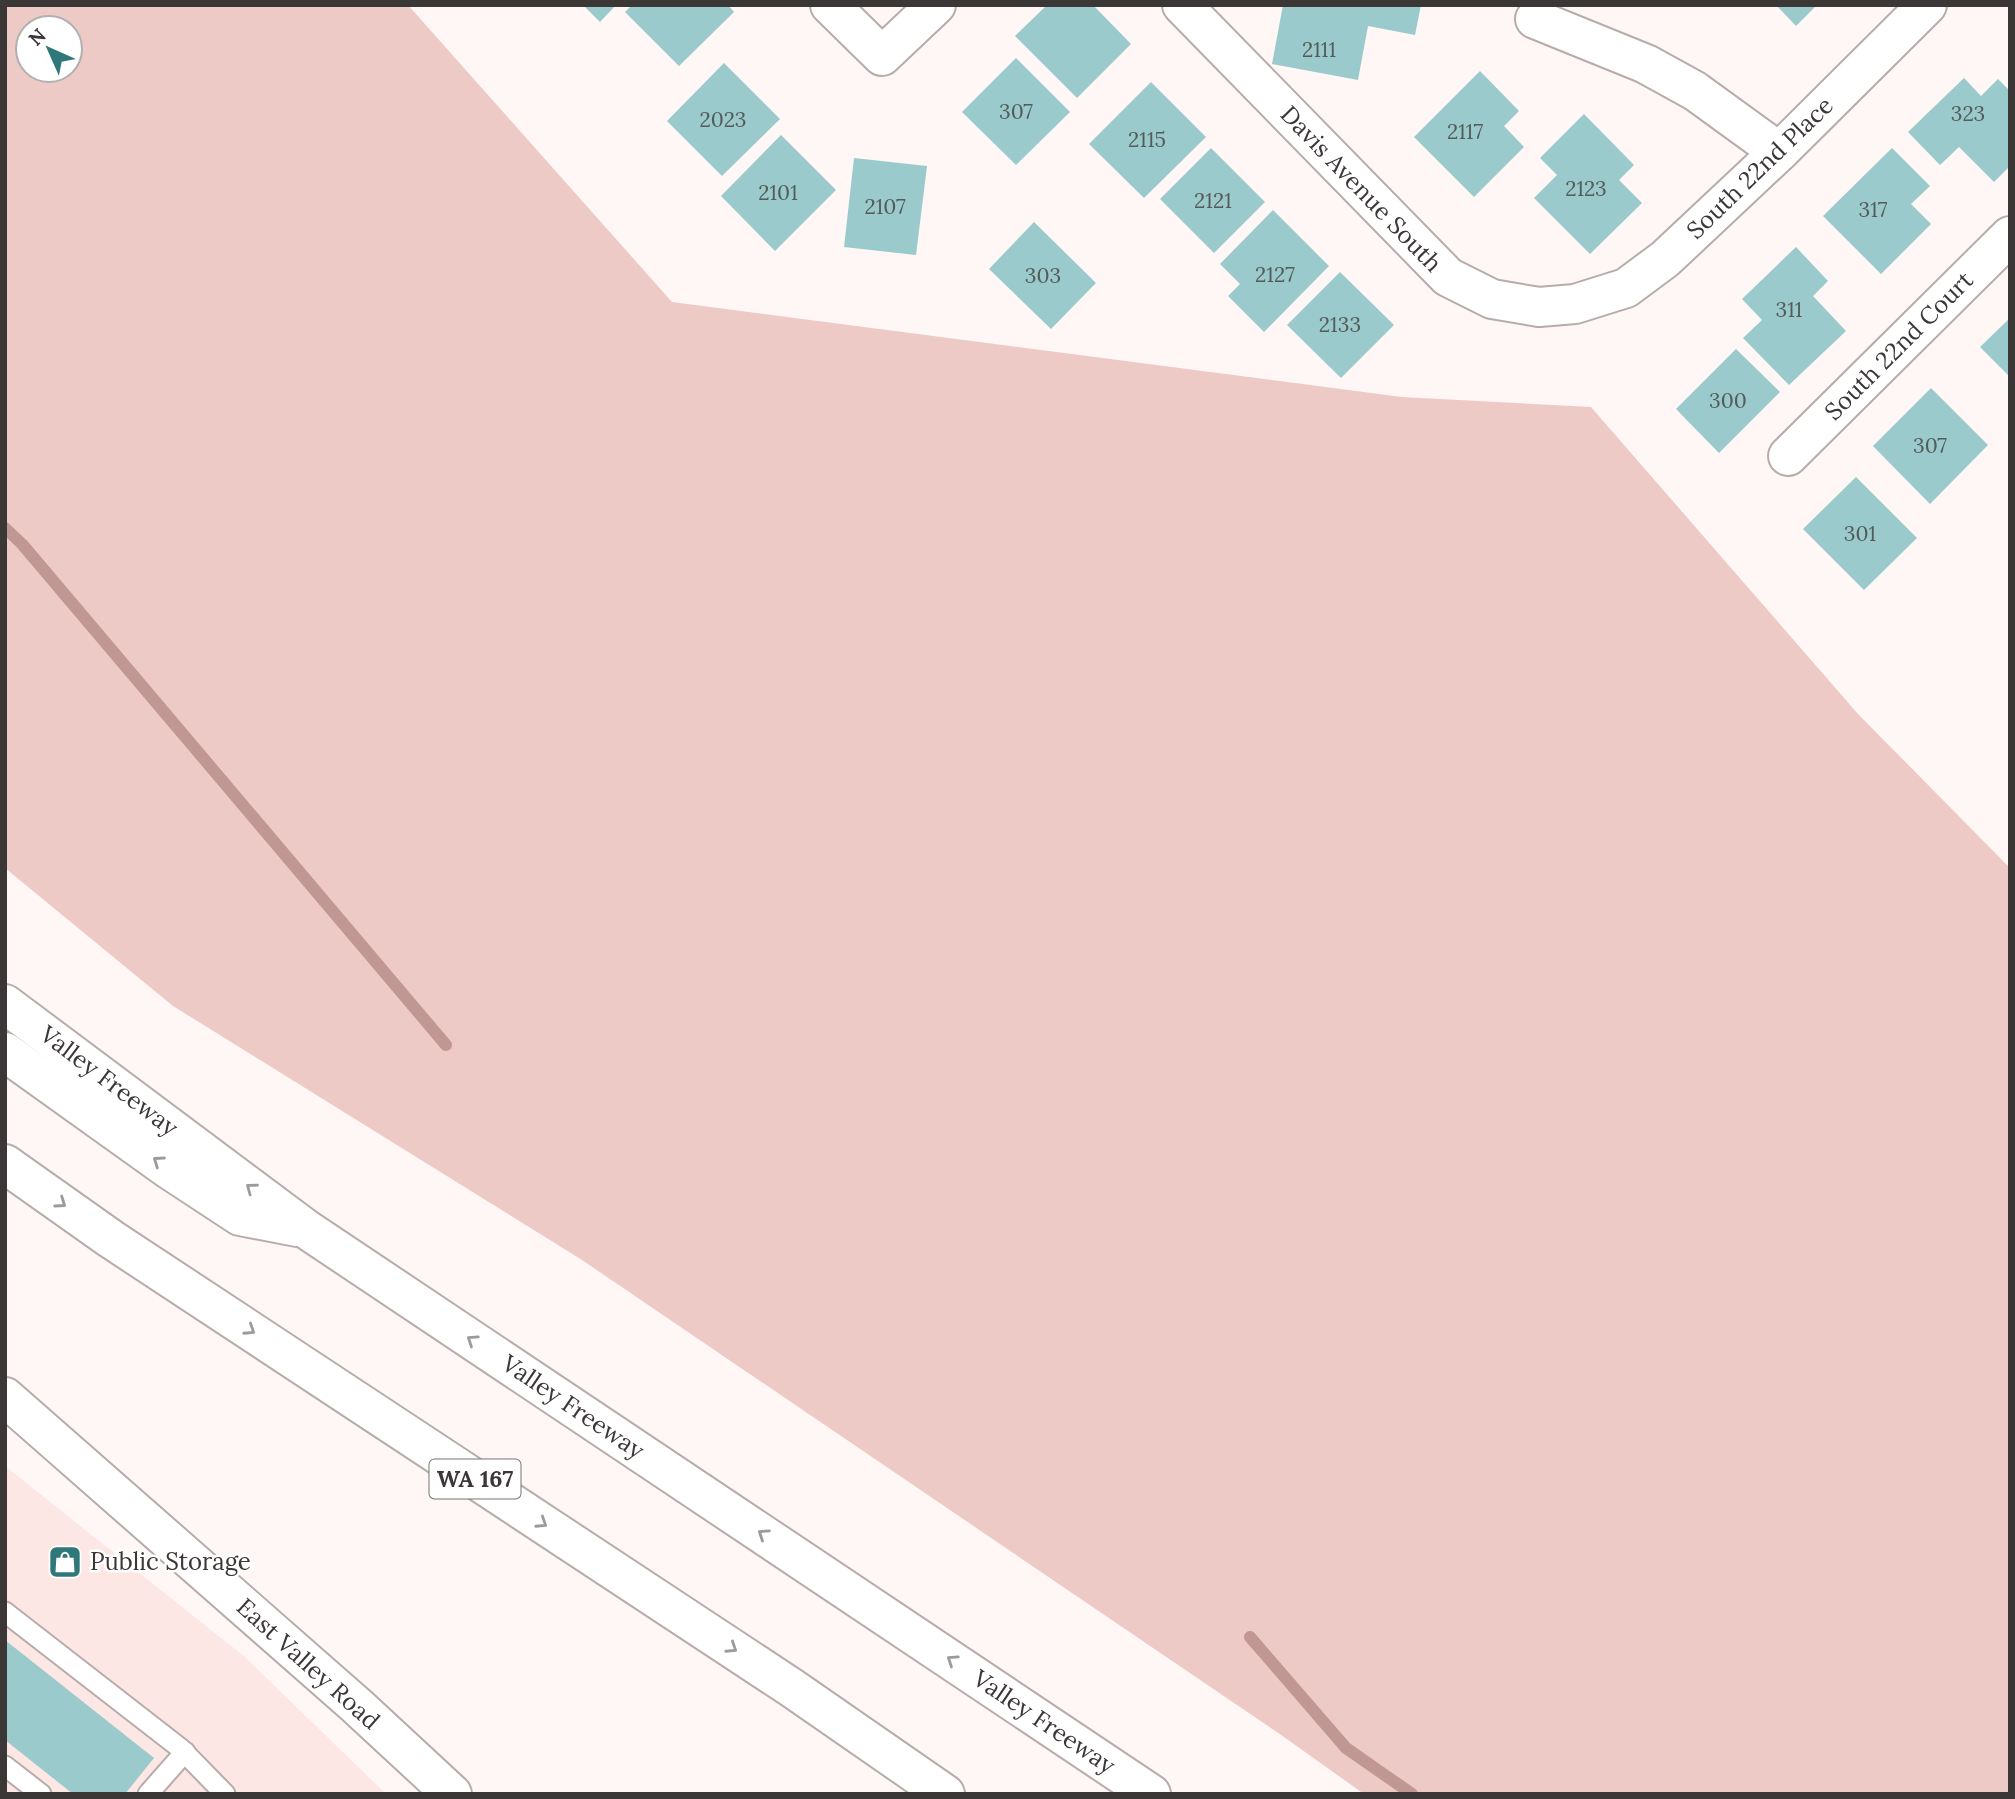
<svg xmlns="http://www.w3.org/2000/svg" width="2015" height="1799" viewBox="0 0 2015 1799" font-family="Lora,serif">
  <rect width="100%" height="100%" fill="#fef7f6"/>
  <polygon fill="#fce7e5" points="5,1466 245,1657 386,1794 5,1794"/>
  <path fill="#eecac7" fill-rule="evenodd" d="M5,5H408L672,302L1402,397L1591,407L1858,714L2010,868V1794H1364L1284,1737L582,1260L173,1006L5,868ZM28,28H70V70H28Z"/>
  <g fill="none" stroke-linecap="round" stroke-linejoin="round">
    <g stroke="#c09793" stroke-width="12">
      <polyline points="5,528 22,544 446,1045"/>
      <polyline points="1250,1637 1346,1748 1412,1794"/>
    </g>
  </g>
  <g fill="#9acacb">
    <polygon points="583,5 616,5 600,22"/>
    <polygon points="632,5 728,5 734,12 679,66 625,12"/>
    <polygon points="1047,5 1093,5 1131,44 1077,98 1015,36"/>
    <polygon points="1283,5 1421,5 1415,35 1368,26 1358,80 1272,64"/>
    <polygon points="1776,5 1817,5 1796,26"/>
    <polygon points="1016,58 1070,112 1016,165 962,112"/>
    <polygon points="724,63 780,119 722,176 667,121"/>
    <polygon points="1480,71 1519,111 1504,126 1524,147 1474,197 1414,137"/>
    <polygon points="1964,78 1981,96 1998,79 2010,91 2010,166 1994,182 1959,147 1940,165 1908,132"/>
    <polygon points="1151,82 1206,137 1144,198 1089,144"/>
    <polygon points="1584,114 1634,165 1619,180 1642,203 1590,254 1534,198 1557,175 1540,158"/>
    <polygon points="781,135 836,190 775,251 721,196"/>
    <polygon points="1211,148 1265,202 1214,253 1160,199"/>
    <polygon points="1892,148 1930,186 1911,204 1931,224 1881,274 1823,216"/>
    <polygon points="854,158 927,166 916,255 844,247"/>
    <polygon points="1273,210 1329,266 1264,332 1228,296 1240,284 1220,264"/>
    <polygon points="1034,222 1096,283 1051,329 989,269"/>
    <polygon points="1796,247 1828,281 1813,296 1846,331 1789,385 1743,338 1762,320 1742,299"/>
    <polygon points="1340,272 1394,325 1341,378 1287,325"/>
    <polygon points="2010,318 2010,377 1980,347"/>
    <polygon points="1736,349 1780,392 1719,453 1676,409"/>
    <polygon points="1931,388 1988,445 1930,504 1873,446"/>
    <polygon points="1856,477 1917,538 1864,590 1803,529"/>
    <polygon points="5,1640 154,1758 125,1794 73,1794 5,1740"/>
  </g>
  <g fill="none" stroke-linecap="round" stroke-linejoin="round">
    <defs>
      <g id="service">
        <polyline points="5,1612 180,1748 225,1794"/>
        <polyline points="5,1766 41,1794"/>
        <polyline points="148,1794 185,1752"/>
      </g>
      <g id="minor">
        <polyline points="830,5 882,56 936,5"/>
        <polyline points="1182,5 1448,277 1492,299 1539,307 1575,304 1626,288 1665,259 1779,152 1927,5"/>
        <polyline points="1535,19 1646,64 1695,91 1779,152"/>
        <polyline points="1788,456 2010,236"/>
      </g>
      <polyline id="tertiary" points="5,1397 357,1706 452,1794"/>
      <g id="motorway">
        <polyline points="5,1004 306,1229 1151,1794"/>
        <polyline points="5,1052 167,1168 240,1216 297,1227"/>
        <polyline points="5,1164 111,1239 792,1688 945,1794"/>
      </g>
    </defs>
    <use href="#service" stroke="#b7acaa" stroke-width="23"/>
    <use href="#minor" stroke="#b7acaa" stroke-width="42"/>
    <use href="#tertiary" stroke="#b7acaa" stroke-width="42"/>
    <use href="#motorway" stroke="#b7acaa" stroke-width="42"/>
    <use href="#service" stroke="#fff" stroke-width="19"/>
    <use href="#minor" stroke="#fff" stroke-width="38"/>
    <use href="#tertiary" stroke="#fff" stroke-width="38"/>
    <use href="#motorway" stroke="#fff" stroke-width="38"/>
  </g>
  <defs><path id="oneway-chevron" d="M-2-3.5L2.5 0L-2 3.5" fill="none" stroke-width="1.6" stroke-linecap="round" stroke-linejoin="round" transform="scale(1.75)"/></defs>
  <g stroke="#9d9b9a">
    <use href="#oneway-chevron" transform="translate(158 1161) rotate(-145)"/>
    <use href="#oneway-chevron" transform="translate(251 1188) rotate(-143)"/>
    <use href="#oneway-chevron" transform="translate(61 1203) rotate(35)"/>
    <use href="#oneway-chevron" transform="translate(250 1330) rotate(33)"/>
    <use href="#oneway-chevron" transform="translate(472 1340) rotate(-146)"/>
    <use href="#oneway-chevron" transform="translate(542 1523) rotate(33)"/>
    <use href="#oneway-chevron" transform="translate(763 1534) rotate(-146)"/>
    <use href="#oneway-chevron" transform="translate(732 1648) rotate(33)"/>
    <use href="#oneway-chevron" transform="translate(952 1660) rotate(-146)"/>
  </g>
  <defs>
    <symbol id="shop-square" viewBox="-11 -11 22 22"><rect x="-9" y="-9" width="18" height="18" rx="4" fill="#2f787a" stroke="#fff"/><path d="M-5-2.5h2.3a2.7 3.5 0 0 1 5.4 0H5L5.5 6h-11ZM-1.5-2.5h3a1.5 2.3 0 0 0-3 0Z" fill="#fff"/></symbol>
  </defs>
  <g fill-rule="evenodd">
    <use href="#shop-square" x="46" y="1543" width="38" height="38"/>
  </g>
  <g text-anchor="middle" stroke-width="5" stroke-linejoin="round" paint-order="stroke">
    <g font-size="21" fill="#535c5b">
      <text x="1319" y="57">2111</text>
      <text x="1016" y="119">307</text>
      <text x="1968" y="121">323</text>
      <text x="723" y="127">2023</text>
      <text x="1465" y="139">2117</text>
      <text x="1147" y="147">2115</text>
      <text x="1586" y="196">2123</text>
      <text x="778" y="200">2101</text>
      <text x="1213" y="208">2121</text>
      <text x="885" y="214">2107</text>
      <text x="1873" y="217">317</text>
      <text x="1275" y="282">2127</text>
      <text x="1043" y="283">303</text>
      <text x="1789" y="317">311</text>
      <text x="1340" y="332">2133</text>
      <text x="1728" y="408">300</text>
      <text x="1930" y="453">307</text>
      <text x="1860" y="541">301</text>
    </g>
    <rect fill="#fff" stroke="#767372" stroke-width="2" x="429.5" y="1459.5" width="91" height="39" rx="5"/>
    <g font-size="23" font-weight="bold" fill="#3b3736">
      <text x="475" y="1487">WA 167</text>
    </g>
    <g font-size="24" fill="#3b3736" stroke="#fff">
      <text transform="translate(1760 168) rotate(-44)" y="8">South 22nd Place</text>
      <text transform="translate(1361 189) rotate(46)" y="8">Davis Avenue South</text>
      <text transform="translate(1899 346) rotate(-45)" y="8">South 22nd Court</text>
      <text transform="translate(109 1081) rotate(37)" y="8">Valley Freeway</text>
      <text transform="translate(573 1407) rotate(34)" y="8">Valley Freeway</text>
      <text transform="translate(308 1664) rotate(42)" y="8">East Valley Road</text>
      <text transform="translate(1044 1722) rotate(34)" y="8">Valley Freeway</text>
    </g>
    <g font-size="24" fill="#3b3736" stroke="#fff" text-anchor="start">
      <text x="90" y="1570">Public Storage</text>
    </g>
  </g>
  <rect width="2015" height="1799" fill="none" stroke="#3b3736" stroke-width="14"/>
  <g transform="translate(49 49) rotate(315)"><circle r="33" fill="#ffffff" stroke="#b1afaf" stroke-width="2"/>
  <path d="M0-5L12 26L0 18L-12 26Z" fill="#2f787a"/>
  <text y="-10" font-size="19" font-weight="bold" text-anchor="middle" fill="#3b3736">N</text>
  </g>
</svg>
